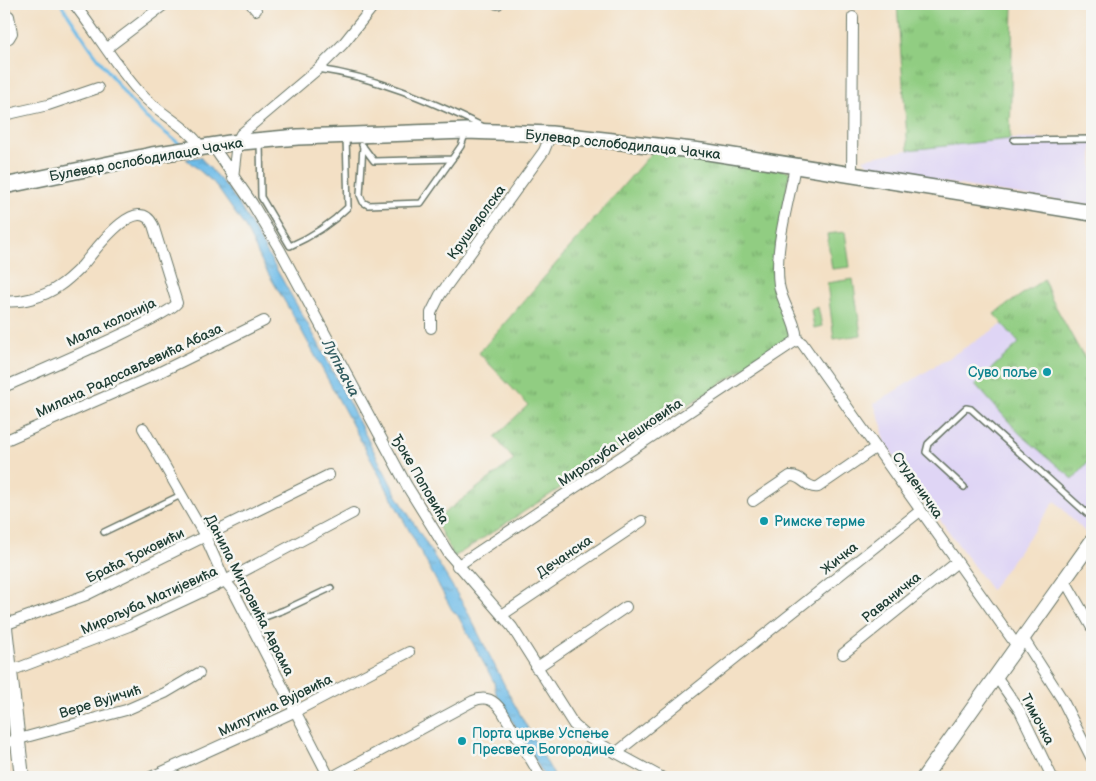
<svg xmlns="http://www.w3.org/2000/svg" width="1096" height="781" viewBox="0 0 1096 781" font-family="'Balsamiq Sans',sans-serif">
  <defs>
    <pattern id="grass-tufts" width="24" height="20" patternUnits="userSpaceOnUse" patternTransform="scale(1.25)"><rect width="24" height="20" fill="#91cd82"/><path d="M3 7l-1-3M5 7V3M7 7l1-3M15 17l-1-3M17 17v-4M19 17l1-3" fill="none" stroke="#76a86b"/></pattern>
    <pattern id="water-ripples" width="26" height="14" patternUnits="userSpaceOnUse" patternTransform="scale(1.25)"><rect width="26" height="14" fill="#6ebce8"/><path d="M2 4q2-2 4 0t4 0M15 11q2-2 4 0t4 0" fill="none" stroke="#5a9abd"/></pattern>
  </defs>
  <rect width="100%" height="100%" fill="#f6f6f2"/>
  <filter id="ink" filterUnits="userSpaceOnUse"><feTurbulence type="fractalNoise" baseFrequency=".02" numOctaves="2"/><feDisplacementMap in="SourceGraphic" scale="10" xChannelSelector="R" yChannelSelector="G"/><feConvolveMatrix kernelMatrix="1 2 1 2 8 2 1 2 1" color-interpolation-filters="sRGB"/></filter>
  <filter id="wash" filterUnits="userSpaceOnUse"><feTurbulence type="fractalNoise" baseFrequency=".0096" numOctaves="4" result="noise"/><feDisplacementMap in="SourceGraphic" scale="20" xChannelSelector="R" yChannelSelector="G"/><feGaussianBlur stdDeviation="1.12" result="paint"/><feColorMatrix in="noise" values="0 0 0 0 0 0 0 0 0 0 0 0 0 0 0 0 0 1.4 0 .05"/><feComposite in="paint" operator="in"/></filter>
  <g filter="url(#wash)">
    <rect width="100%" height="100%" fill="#f3e0c5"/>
    <g fill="#dfd5f5">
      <polygon points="1010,139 1092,139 1092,205 999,192 874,170 863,159 908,150"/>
      <polygon points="1003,324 1019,343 975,384 1019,433 1073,479 1092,457 1092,531 1089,536 1055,501 991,590 884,442 882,426 874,404"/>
    </g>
    <g fill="url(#grass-tufts)" stroke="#58855b">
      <polygon points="897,4 1013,4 1010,139 908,150"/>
      <polygon points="653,151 790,171 773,263 773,288 793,337 454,557 435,520 514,460 495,437 528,405 479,353"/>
      <polygon points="1044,279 1051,298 1079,349 1092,366 1092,457 1073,479 1019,433 975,384 1019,343 994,314"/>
      <polygon points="818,307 822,326 814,328 811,309"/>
    </g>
    <g fill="#91cd82" stroke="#58855b">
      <polygon points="845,232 850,267 832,269 827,234"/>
      <polygon points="853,279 861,335 834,339 827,283"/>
    </g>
    <polygon fill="url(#water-ripples)" stroke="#467c8e" points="200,157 230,191 249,221 316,339 396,494 465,607 512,700 555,777 545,777 496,693 494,682 458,616 452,610 298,324 265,268 245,227 214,183 186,159"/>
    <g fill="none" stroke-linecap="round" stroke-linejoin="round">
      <polyline stroke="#6ebce8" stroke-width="3" points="61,4 89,46 129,99 145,117 181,145"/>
    </g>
  </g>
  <g filter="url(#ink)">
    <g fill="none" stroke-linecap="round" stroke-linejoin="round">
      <defs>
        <g id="lane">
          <path d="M318,69C376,77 431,101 484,127"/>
          <polyline points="1014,140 1092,139"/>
          <path d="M260,141L261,197L290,246C313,236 330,225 348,207L346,137"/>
          <polyline points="362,145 374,161 452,159 461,146 466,132"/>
          <polyline points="363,146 360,195 363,202 368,205 421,203 452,159"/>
          <polyline points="964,487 926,452 928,444 966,408 971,409 1092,518"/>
          <polyline points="104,532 181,495"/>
          <polyline points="249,623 284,610 331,588"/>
        </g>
        <g id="street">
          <path d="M74,4C97,33 116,67 141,94C159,114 186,125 201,147"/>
          <polyline points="251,4 256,10"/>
          <polyline points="497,4 498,4"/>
          <polyline points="4,40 9,38 12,33 9,16"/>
          <polyline points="107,48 165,4"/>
          <polyline points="4,115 48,105 98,88"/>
          <polyline points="212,145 252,203 280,250 407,486 449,554 512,627 574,725 589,738 661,777"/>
          <path d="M795,165C789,203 774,246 779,285C782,304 796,320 797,340"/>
          <polyline points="852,176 853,17"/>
          <polyline points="233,178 237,142 241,134 318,69 343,44 375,4"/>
          <path d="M4,301C21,303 44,297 59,286C67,281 75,273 82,266C93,253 137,191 153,225L177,303C170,316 28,376 4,387"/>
          <polyline points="431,328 431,313 440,295 544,151 551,134"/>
          <polyline points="797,340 802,343 821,370 1017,646"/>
          <polyline points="143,428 205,536 225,581 234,592 329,777"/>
          <polyline points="4,441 148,378 264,321"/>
          <path d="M753,501L790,476C802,475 806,489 818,487L875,448"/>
          <polyline points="457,566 797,340"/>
          <polyline points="1064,579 1092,628"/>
          <polyline points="502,615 642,521"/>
          <polyline points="4,625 86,595 329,475"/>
          <polyline points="1023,638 1062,699 1092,759"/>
          <polyline points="843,654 956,563"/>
          <polyline points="536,668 626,607"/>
          <polyline points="5,673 129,626 225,581 353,513"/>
          <polyline points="996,676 1020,711 1052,777"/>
          <polyline points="4,743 126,710 165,693 199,673"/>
          <polyline points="616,753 920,511"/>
          <polyline points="151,777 294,712 409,652"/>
          <path d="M332,777L473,701C486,695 494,700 502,711L541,777"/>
        </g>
        <g id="secondary">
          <polyline points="4,619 22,777"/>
          <polyline points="924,777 1092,541"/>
        </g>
        <polyline id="primary" points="4,186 152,155 230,143 298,137 466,131 551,134 701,151 1092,213"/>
      </defs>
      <use href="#lane" stroke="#697667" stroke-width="8"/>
      <use href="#street" stroke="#697667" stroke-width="12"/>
      <use href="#secondary" stroke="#697667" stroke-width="16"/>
      <use href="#primary" stroke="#697667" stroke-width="18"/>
      <use href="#lane" stroke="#fff" stroke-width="5"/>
      <use href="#street" stroke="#fff" stroke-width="10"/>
      <use href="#secondary" stroke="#fff" stroke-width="14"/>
      <use href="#primary" stroke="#fff" stroke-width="15"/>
    </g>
  </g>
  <g fill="#0f9aa8" stroke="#f6f6f2" stroke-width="2">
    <circle cx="1047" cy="372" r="5"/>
    <circle cx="764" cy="521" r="5"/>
    <circle cx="462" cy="741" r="5"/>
  </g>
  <g text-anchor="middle" stroke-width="5" stroke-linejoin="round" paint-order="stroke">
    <g font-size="14" fill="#1f3d34" stroke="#f6f6f2">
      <text transform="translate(623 144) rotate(6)" y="5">Булевар ослободилаца Чачка</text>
      <text transform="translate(146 159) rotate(-10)" y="5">Булевар ослободилаца Чачка</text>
      <text transform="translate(476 222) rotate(-54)" y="5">Крушедолска</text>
      <text transform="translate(111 322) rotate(-25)" y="5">Мала колонија</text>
      <text transform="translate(129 370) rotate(-25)" y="5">Милана Радосављевића Абаза</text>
      <text transform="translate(620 442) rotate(-34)" y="5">Мирољуба Нешковића</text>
      <text transform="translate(421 479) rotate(60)" y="5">Ђоке Поповића</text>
      <text transform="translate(918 485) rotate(55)" y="5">Студеничка</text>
      <text transform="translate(135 555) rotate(-26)" y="5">Браћа Ђоковићи</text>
      <text transform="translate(564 556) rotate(-34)" y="5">Дечанска</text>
      <text transform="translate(839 558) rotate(-39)" y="5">Жичка</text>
      <text transform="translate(250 595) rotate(63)" y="5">Данила Митровића Аврама</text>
      <text transform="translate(891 597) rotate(-39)" y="5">Раваничка</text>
      <text transform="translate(149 600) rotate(-24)" y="5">Мирољуба Матијевића</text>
      <text transform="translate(100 701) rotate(-17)" y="5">Вере Вујичић</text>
      <text transform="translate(275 705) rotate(-26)" y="5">Милутина Вујовића</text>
      <text transform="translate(1038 719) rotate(62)" y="5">Тимочка</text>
    </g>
    <g font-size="14" fill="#0d838f" stroke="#f6f6f2" text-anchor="start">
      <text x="1037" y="377" text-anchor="end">Суво поље</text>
      <text x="774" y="526">Римске терме</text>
      <text x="472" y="738">Порта цркве Успење<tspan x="472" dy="16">Пресвете Богородице</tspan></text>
    </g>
    <g font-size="15" font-style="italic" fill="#335d61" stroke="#f6f6f2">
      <text transform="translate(341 368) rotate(62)" y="5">Лупњача</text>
    </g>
  </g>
  <rect width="1096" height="781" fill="none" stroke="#f6f6f2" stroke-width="20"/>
</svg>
